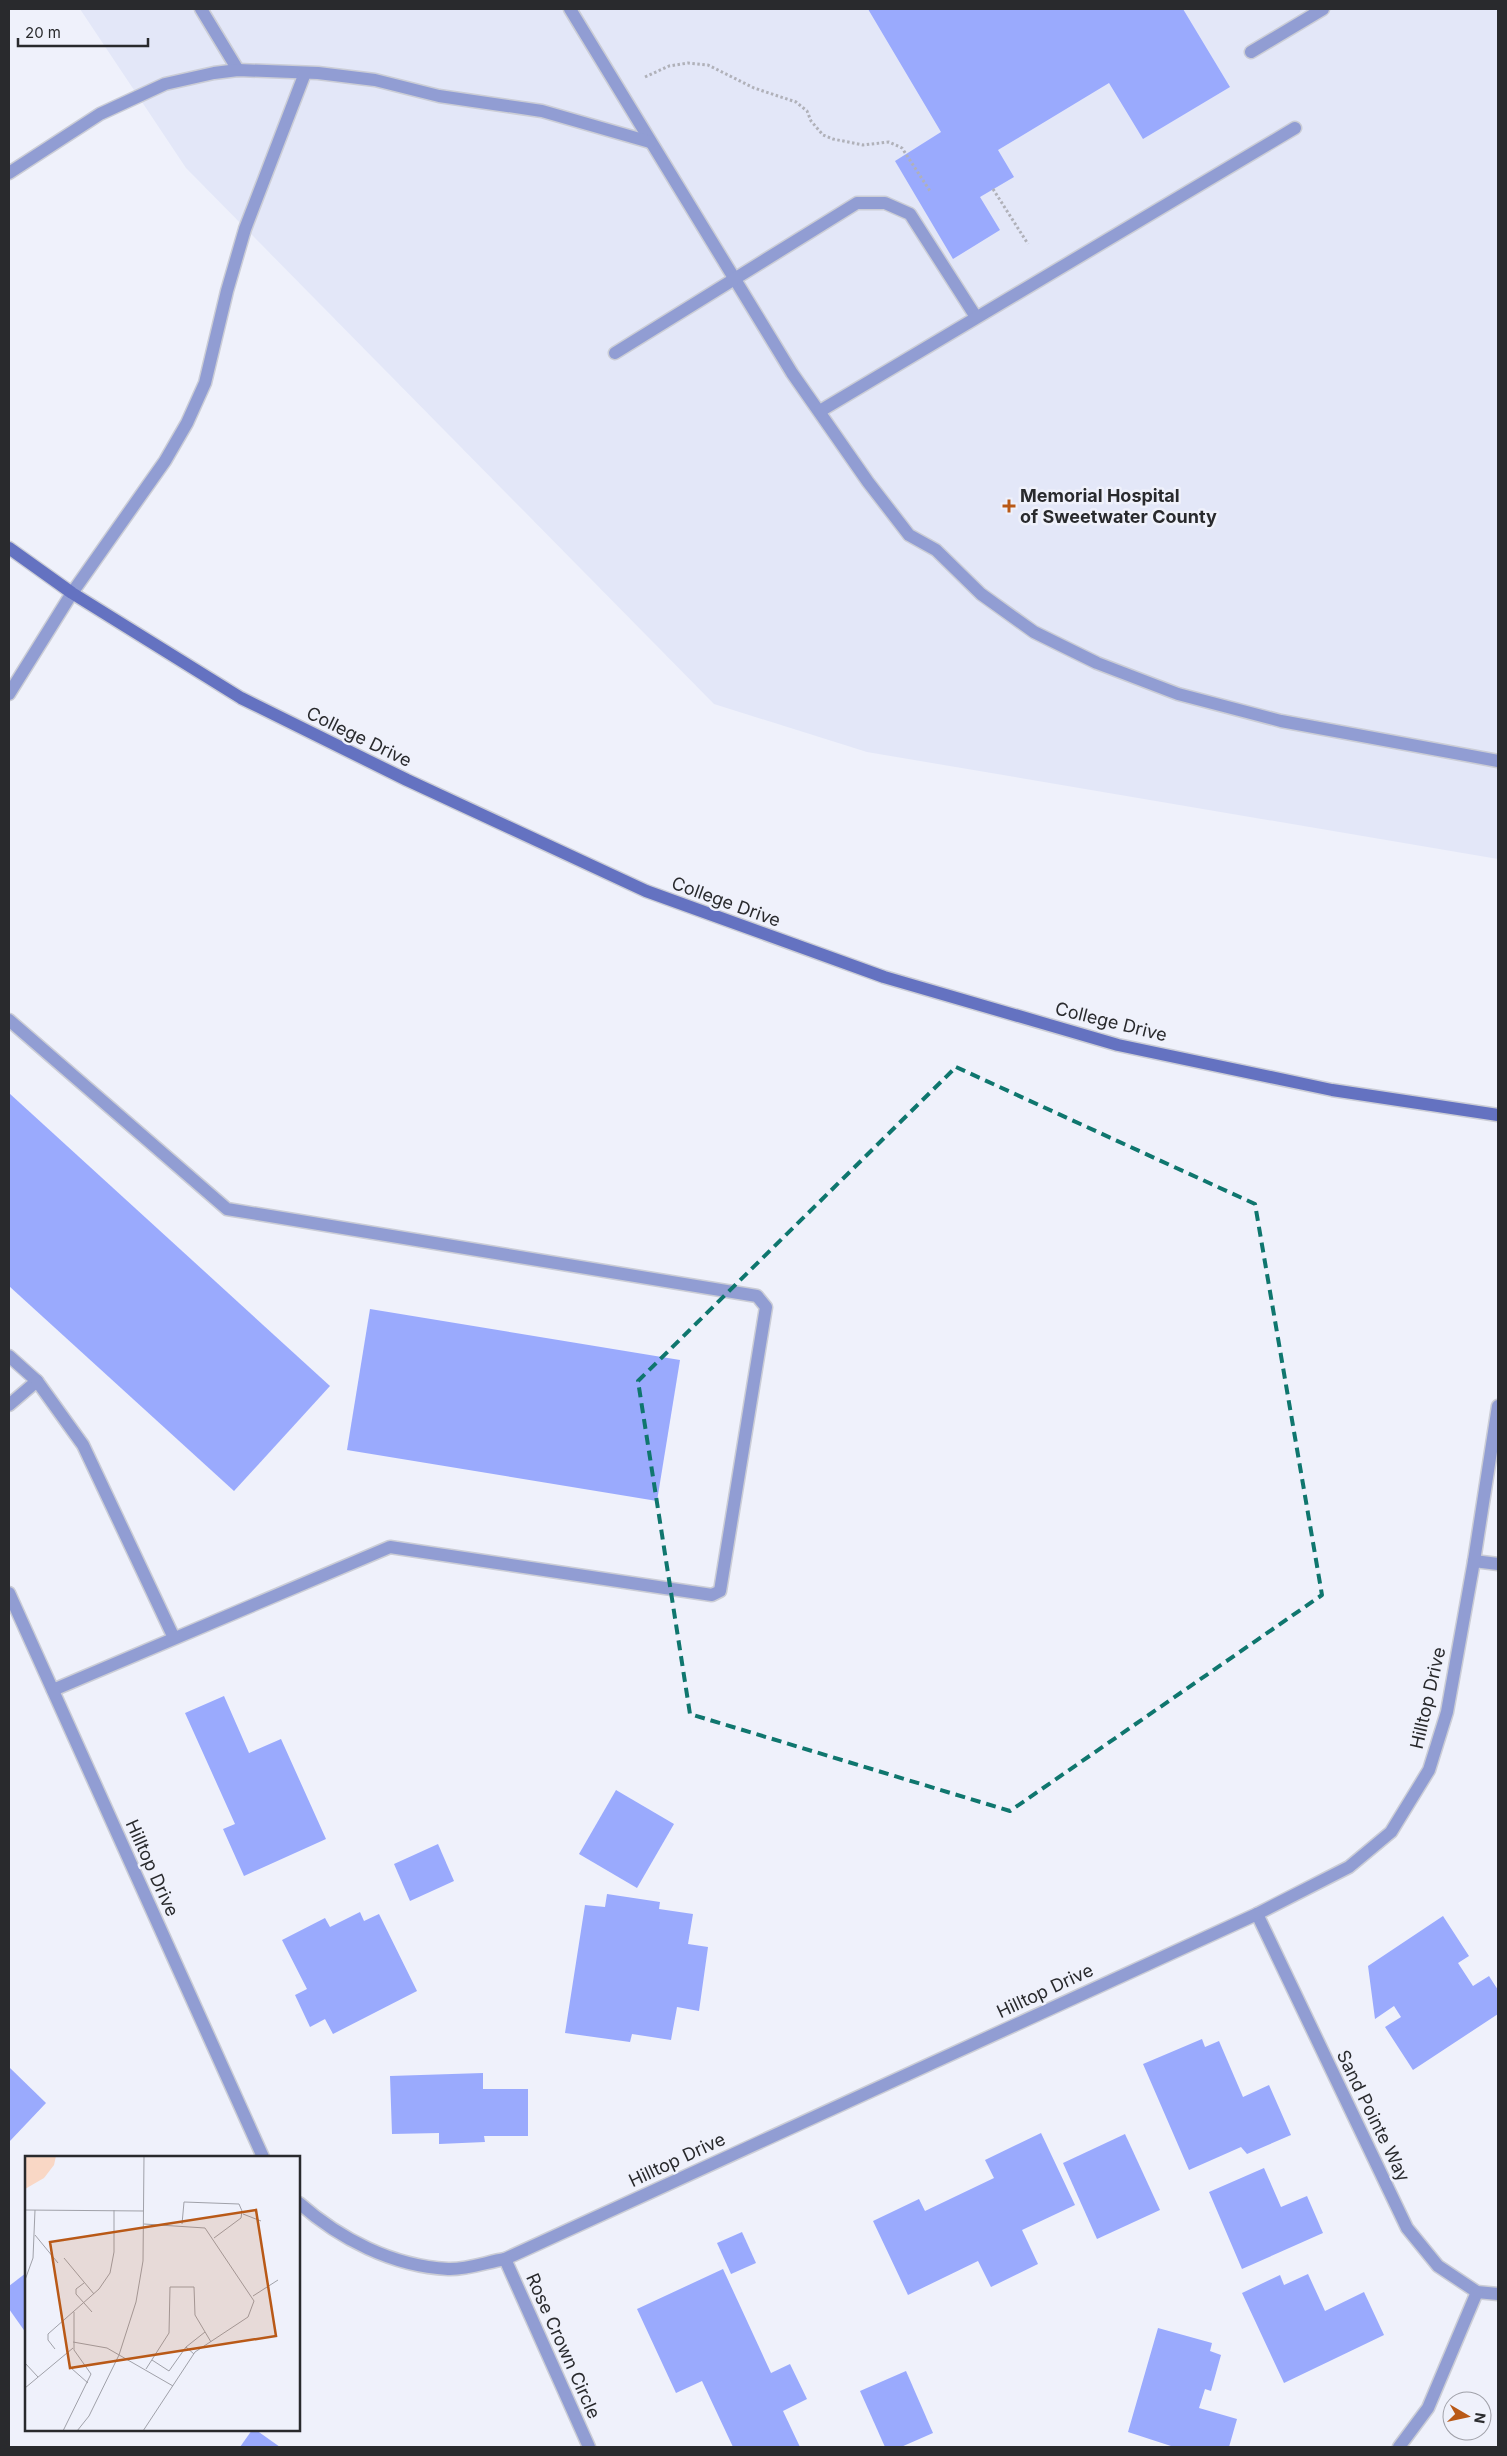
<svg xmlns="http://www.w3.org/2000/svg" width="1507" height="2456" viewBox="0 0 1507 2456" font-family="Inter,sans-serif">
  <rect width="100%" height="100%" fill="#eff1fb"/>
  <polygon fill="#e3e7f8" points="80,9 1498,9 1498,859 867,752 714,704 186,168"/>
  <g fill="#9aaafd">
    <polygon points="868,9 1183,9 1230,87 1143,139 1109,83 998,150 1014,177 980,197 1000,230 953,259 895,161 941,132"/>
    <polygon points="9,1093 330,1386 234,1491 9,1286"/>
    <polygon points="370,1309 680,1360 657,1501 347,1450"/>
    <polygon points="224,1696 249,1753 281,1739 326,1839 244,1876 223,1829 235,1824 185,1713"/>
    <polygon points="616,1790 674,1824 637,1888 579,1854"/>
    <polygon points="438,1844 454,1881 410,1901 394,1864"/>
    <polygon points="607,1894 660,1902 659,1909 693,1914 688,1944 708,1947 699,2011 677,2007 671,2040 632,2034 630,2042 565,2033 585,1905 605,1907"/>
    <polygon points="360,1912 364,1921 379,1914 417,1991 333,2034 325,2019 310,2027 295,1995 307,1989 282,1940 325,1918 330,1927"/>
    <polygon points="1443,1916 1469,1956 1458,1963 1473,1986 1489,1976 1498,1990 1498,2014 1413,2070 1385,2027 1401,2017 1394,2006 1375,2019 1368,1966"/>
    <polygon points="1202,2039 1205,2047 1219,2041 1243,2097 1269,2085 1291,2135 1247,2154 1241,2147 1189,2170 1143,2064"/>
    <polygon points="9,2067 46,2103 9,2142"/>
    <polygon points="483,2073 483,2089 528,2089 528,2136 484,2136 485,2142 439,2144 439,2133 392,2134 390,2076"/>
    <polygon points="1041,2133 1075,2205 1022,2230 1038,2264 991,2287 978,2261 908,2295 873,2221 919,2199 925,2211 994,2178 985,2160"/>
    <polygon points="1125,2134 1160,2210 1097,2239 1063,2163"/>
    <polygon points="1264,2168 1281,2207 1307,2196 1323,2233 1242,2269 1209,2192"/>
    <polygon points="742,2232 756,2263 731,2274 717,2243"/>
    <polygon points="723,2269 771,2373 790,2364 807,2399 783,2411 800,2447 733,2447 702,2381 676,2393 637,2309"/>
    <polygon points="26,2273 26,2333 9,2309 9,2286"/>
    <polygon points="1308,2274 1325,2311 1364,2292 1384,2335 1284,2383 1242,2293 1280,2275 1284,2285"/>
    <polygon points="1158,2328 1212,2343 1210,2351 1221,2355 1211,2391 1205,2389 1199,2408 1237,2419 1229,2447 1174,2447 1128,2432"/>
    <polygon points="906,2371 933,2433 901,2447 885,2447 860,2391"/>
    <polygon points="252,2430 256,2430 280,2447 240,2447"/>
  </g>
  <g fill="none" stroke-linecap="round" stroke-linejoin="round">
    <defs>
      <g id="service">
        <polyline points="201,9 238,70"/>
        <polyline points="570,9 792,373 868,482 909,535 936,550 981,594 1034,632 1097,663 1178,694 1281,721 1498,761"/>
        <polyline points="1251,52 1323,9"/>
        <polyline points="9,173 100,114 165,84 214,73 238,70 318,73 375,80 439,96 542,111 650,142"/>
        <polyline points="615,353 857,203 885,203 910,214 976,317"/>
        <polyline points="820,411 1295,128"/>
        <polyline points="72,593 165,461 187,423 205,383 227,291 245,229 305,73"/>
        <polyline points="9,1020 227,1209 757,1296 766,1307 720,1591 712,1595 390,1547 53,1690"/>
        <polyline points="9,1356 37,1381 9,1405"/>
        <polyline points="37,1381 83,1445 174,1638"/>
      </g>
      <g id="minor">
        <polyline points="9,694 72,593"/>
        <polyline points="1474,1561 1498,1564"/>
        <polyline points="9,1593 263,2157"/>
        <polyline points="1257,1914 1407,2228 1438,2266 1477,2292 1498,2294"/>
        <path d="M299,2203C340,2239 392,2266 448,2269C466,2270 487,2262 505,2259L1257,1914L1349,1867L1391,1832L1429,1770L1447,1712L1474,1561L1498,1406"/>
        <polyline points="505,2259 589,2447"/>
        <polyline points="1399,2447 1428,2408 1477,2292"/>
      </g>
      <polyline id="secondary" points="9,548 72,593 241,698 407,780 646,891 884,977 1118,1045 1332,1090 1498,1115"/>
    </defs>
    <use href="#service" stroke="#cbcdd6" stroke-width="15"/>
    <use href="#minor" stroke="#cbcdd6" stroke-width="15"/>
    <use href="#secondary" stroke="#cbcdd6" stroke-width="15"/>
    <g stroke="#b0b1b9" stroke-width="3" stroke-dasharray="2.5 2.5" stroke-linecap="butt">
      <polyline points="645,77 669,66 688,63 708,65 754,88 796,102 807,111 811,121 823,135 833,139 863,145 889,142 902,148 930,191"/>
      <polyline points="993,189 1028,244"/>
    </g>
    <use href="#service" stroke="#919dd3" stroke-width="12"/>
    <use href="#minor" stroke="#919dd3" stroke-width="12"/>
    <use href="#secondary" stroke="#6472c1" stroke-width="12"/>
  </g>
  <path fill="none" stroke="#0f766e" stroke-width="4" stroke-dasharray="10 6" stroke-linejoin="round" d="M956,1067L1255,1204L1322,1595L1010,1811L690,1714L638,1381Z"/>
  <path fill="#b95917" stroke="#eff1fb" stroke-width="2" d="M1006.5 498.5h5v5h5v5h-5v5h-5v-5h-5v-5h5z"/>
  <g text-anchor="middle" stroke-width="5" stroke-linejoin="round" paint-order="stroke">
    <g font-size="18" font-weight="bold" fill="#292a2d" stroke="#eff1fb" text-anchor="start">
      <text x="1020" y="502">Memorial Hospital<tspan x="1020" dy="21">of Sweetwater County</tspan></text>
    </g>
    <g font-size="18" fill="#292a2d" stroke="#eff1fb">
      <text transform="translate(359 737) rotate(26)" y="6">College Drive</text>
      <text transform="translate(726 902) rotate(20)" y="6">College Drive</text>
      <text transform="translate(1111 1022) rotate(14)" y="6">College Drive</text>
      <text transform="translate(1428 1698) rotate(-77)" y="6">Hilltop Drive</text>
      <text transform="translate(152 1868) rotate(66)" y="6">Hilltop Drive</text>
      <text transform="translate(1045 1991) rotate(-25)" y="6">Hilltop Drive</text>
      <text transform="translate(1373 2116) rotate(64)" y="6">Sand Pointe Way</text>
      <text transform="translate(677 2160) rotate(-25)" y="6">Hilltop Drive</text>
      <text transform="translate(563 2346) rotate(66)" y="6">Rose Crown Circle</text>
    </g>
  </g>
  <g transform="translate(25 2156)">
    <rect width="275" height="275" fill="#eff1fb"/>
    <path d="M0,0H31L29,9L19,22L0,33Z" fill="#f9d7c5"/>
    <path fill="none" stroke="#a0a1a9" stroke-width="1" d="M0,54L119,55M218,58L236,65M157,68L159,46L214,48L217,55L216,62L189,82M10,79L33,107M39,102L69,138M0,124L8,102L10,54M59,127L51,133V138L67,156M228,140L253,124M48,186L82,192L148,230M161,191L180,176M30,193L23,184V178L74,133L85,117L89,96V54M127,204L144,215L161,191L169,198M0,207L13,221M46,212L63,227M121,213L144,177L145,131H169L170,159L186,186M0,232L48,192M38,275L66,218L49,194V156M52,275L64,260L94,199L111,146L118,105L119,0M118,275L170,196L223,161L229,145L180,72L119,68"/>
    <path fill="#b95917" fill-opacity="0.15" stroke="#b95917" stroke-width="2.5" d="M231,54L251,180L45,212L25,86Z"/>
    <rect width="275" height="275" fill="none" stroke="#292a2d" stroke-width="2.5"/>
  </g>
  <rect width="1507" height="2456" fill="none" stroke="#292a2d" stroke-width="20"/>
  <g transform="translate(1467 2416) rotate(99)"><circle r="24" fill="#eff1fb" stroke="#a0a1a9"/>
  <path d="M0-4L9 19L0 12L-9 19Z" fill="#b95917"/>
  <text y="-8" font-size="14" font-weight="bold" text-anchor="middle" fill="#292a2d">N</text>
  </g>
  <path d="M18 38v8h130v-8" fill="none" stroke="#292a2d" stroke-width="2.5"/>
  <text x="25" y="38" font-size="15" fill="#292a2d" stroke="#eff1fb" stroke-width="4" paint-order="stroke">20 m</text>
</svg>
